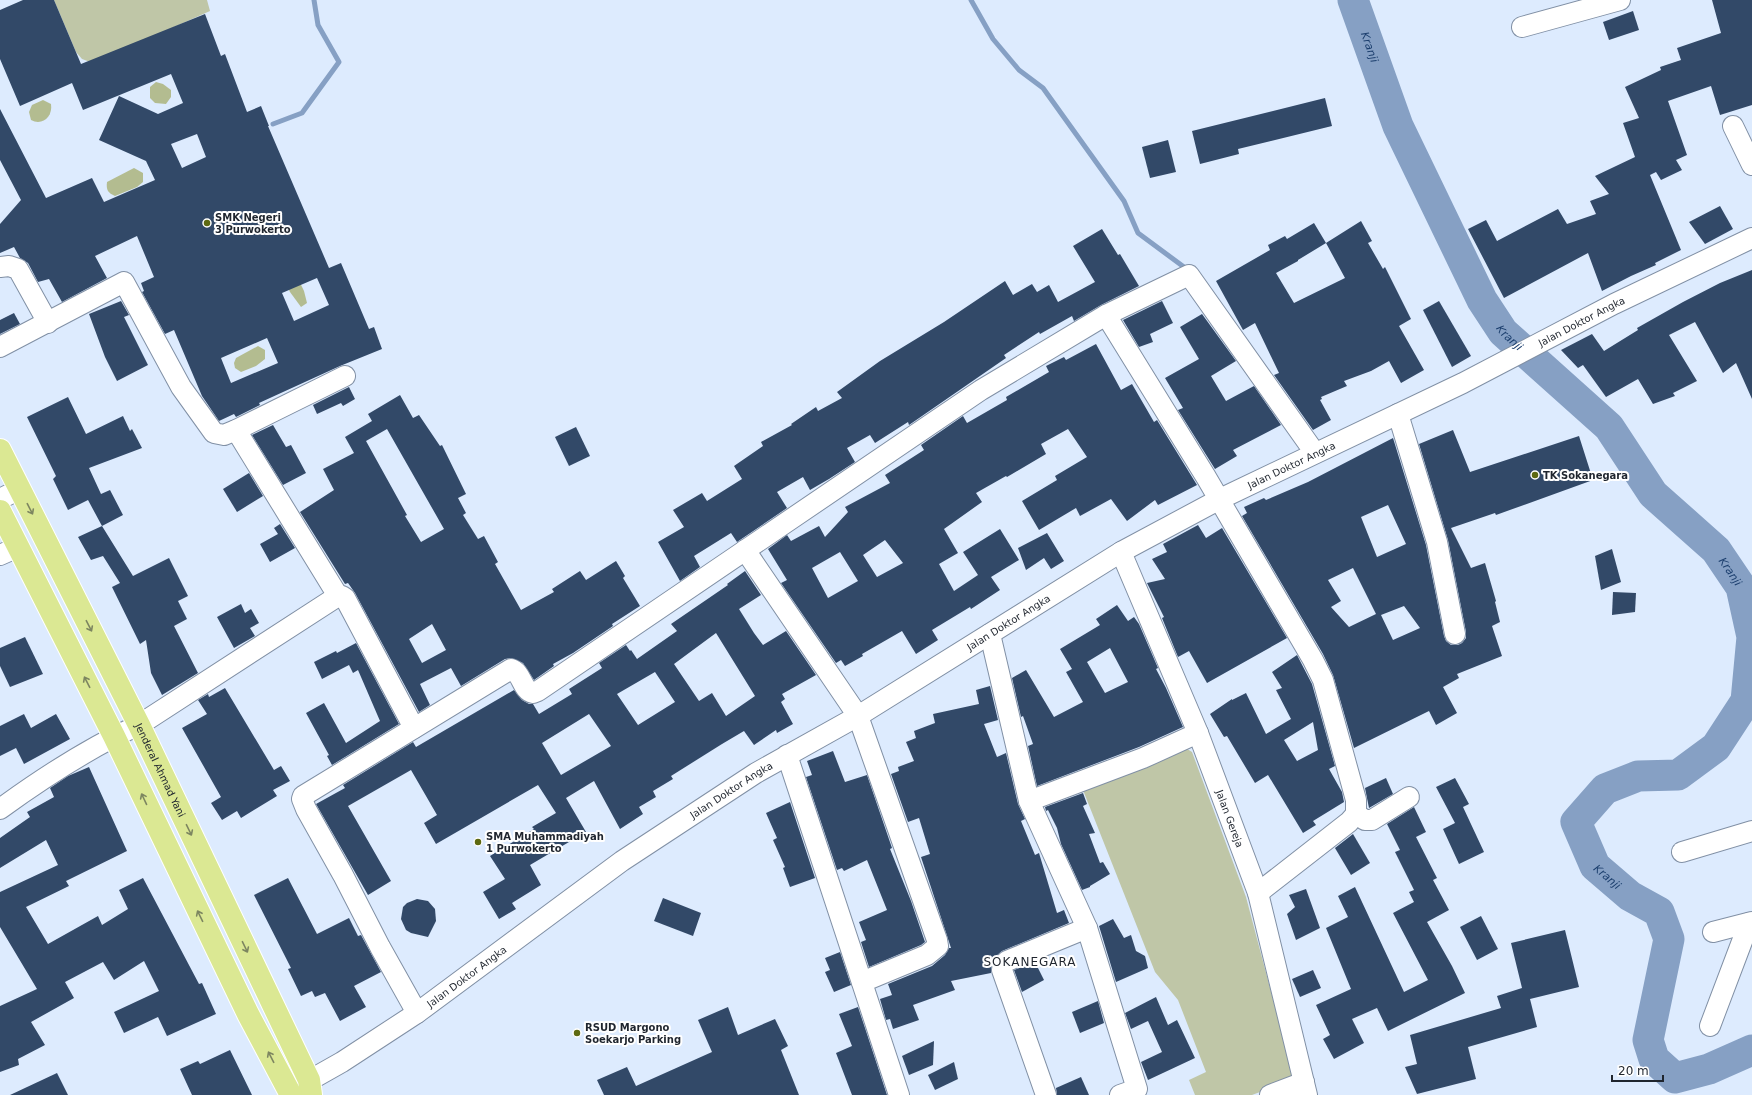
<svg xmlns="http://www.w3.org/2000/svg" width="1752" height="1095" viewBox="0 0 1752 1095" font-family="'DejaVu Sans',sans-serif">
  <rect width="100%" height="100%" fill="#ddebfe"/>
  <g fill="#bfc6a7">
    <polygon points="54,0 207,0 210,11 93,63 82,59 76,52"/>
    <polygon points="1184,747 1192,752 1246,897 1294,1079 1252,1095 1195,1095 1189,1080 1206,1072 1178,1000 1155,972 1081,785"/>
  </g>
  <g fill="#b3bc90">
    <polygon points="156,82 163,84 171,90 171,97 166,104 155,103 150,98 150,87"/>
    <path d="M43,100L51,104C53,117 42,126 31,120L29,112L32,105Z"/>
    <path d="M134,168L143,173V182L137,187L115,196C108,193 106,190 107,182Z"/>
    <polygon points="274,229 304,291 307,303 301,307 290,292 272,253"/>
    <polygon points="258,346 265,350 265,359 256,366 241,372 235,368 234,363 236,358"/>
  </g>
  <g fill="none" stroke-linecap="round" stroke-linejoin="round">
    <g stroke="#86a0c4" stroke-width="5">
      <polyline points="971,0 993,39 1019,70 1043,88 1124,201 1138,233 1188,270"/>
      <polyline points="273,124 302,113 339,62 318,25 314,0"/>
    </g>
    <path stroke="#86a0c4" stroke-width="31" id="s1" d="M1353,0L1398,126L1482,300L1503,332L1609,427L1653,494L1716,550L1741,587L1752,637L1746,701L1716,747L1678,775L1638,776L1605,789L1576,822L1595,866L1630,896L1659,912L1669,939L1648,1040L1654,1059L1675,1078L1709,1069L1752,1050"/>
  </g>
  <g fill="#324968" fill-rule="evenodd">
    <path d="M23,0H54L81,64L205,14L221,56L225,54L247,112L261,106L269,126H268L329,268L341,263L369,329L374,327L382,349L340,366L259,403L260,405L236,417L234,414L219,421L202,396L174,330L165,334L142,292L144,291L141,283L154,277L137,236L95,256L107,278L62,302L49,279L38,282L28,263L20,258L14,247L0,253V224L21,200L0,160V109L46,198L92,178L104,202L155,180L146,161L99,140L119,96L158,114L183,103L171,74L83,110L72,83L20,106L0,59V10ZM197,134L206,157L182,168L171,144ZM317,278L329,305L294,321L282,293ZM267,338L278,363L231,383L221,358Z"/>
    <polygon points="1712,0 1752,0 1752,105 1720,115 1711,86 1668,101 1687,155 1676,160 1682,170 1661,180 1656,172 1650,175 1681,250 1655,263 1656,265 1631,276 1602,291 1588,253 1504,298 1468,229 1486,220 1497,241 1558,209 1567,224 1596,214 1590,201 1609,194 1595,176 1635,157 1623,123 1639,118 1625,87 1661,70 1660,67 1681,60 1677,48 1721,33"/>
    <polygon points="1633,11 1639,30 1609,40 1603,22"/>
    <polygon points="1325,98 1332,126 1238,149 1239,154 1200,164 1192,131"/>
    <polygon points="1168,140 1176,172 1150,178 1142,147"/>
    <polygon points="1720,206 1733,229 1705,244 1689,222"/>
    <path d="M1361,221L1372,241L1368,243L1383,269L1385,267L1411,319L1399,326L1424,370L1401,383L1389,361L1371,371L1344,381L1347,386L1321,397L1322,399L1320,400L1331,420L1313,430L1274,375L1279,373L1255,323L1243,330L1216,281L1270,250L1268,245L1285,236L1287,239L1314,223L1326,243ZM1326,243L1345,278L1294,303L1276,273L1298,261V260Z"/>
    <polygon points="1102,229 1118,255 1120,254 1139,286 1101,305 1074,321 1072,316 1040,334 1039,332 1004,355 1006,358 909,425 908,422 875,443 870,435 847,448 855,462 829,479 810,490 803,477 777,492 787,508 737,542 731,533 694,556 700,567 680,581 658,542 684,527 673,510 702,493 707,501 742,479 734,466 763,446 761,442 792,425 791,424 816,407 818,411 842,398 837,392 880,361 944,322 1005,281 1013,295 1032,284 1037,292 1049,285 1058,302 1095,282 1073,246"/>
    <polygon points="1752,270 1752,399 1736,363 1723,373 1695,322 1669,335 1697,381 1673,393 1675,396 1653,404 1638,379 1606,397 1583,365 1578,368 1561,350 1592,334 1604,351 1638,330 1637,328 1683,302 1720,283"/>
    <polygon points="121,301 129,315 124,317 148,365 117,381 105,357 89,314"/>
    <polygon points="1162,301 1173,323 1150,334 1153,342 1139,347 1123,320"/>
    <polygon points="1439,301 1471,356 1452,367 1423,310"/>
    <polygon points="14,313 20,324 0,334 0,320"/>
    <polygon points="1202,314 1236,361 1211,376 1226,401 1254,386 1281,425 1233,450 1237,456 1215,469 1178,410 1183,408 1165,378 1199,359 1180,327"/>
    <path d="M1096,344L1121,390L1132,384L1154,422L1157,420L1197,485L1158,505L1155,500L1127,521L1111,499L1080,516L1076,508L1039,530L1022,501L1057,480L1055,476L1087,457L1068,429L1041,444L1046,454L1007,477L1006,476L976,493L982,502L944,529L958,553L939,564L954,591L978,575L963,552L1000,529L1019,560L991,577L1000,590L971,609L970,607L932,630L938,640L916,654L902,631L862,654L863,656L845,666L841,660L836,663L781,583L787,580L768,549L787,535L791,541L819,526L825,537L848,512L845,507L890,483L885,475L924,450L921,445L963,416L967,423L1007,400L1006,397L1049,372L1046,366L1064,357L1066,360ZM885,540L903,563L877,577L863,555ZM840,552L858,581L828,598L812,568Z"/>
    <polygon points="349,387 355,399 343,406 341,403 317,414 313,405"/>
    <path d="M400,395L413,418L419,415L440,446L442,445L466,494L458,498L466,513L463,515L478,539L484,536L498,562L495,564L521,610L554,592L552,589L580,571L586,580L616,561L625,576L623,578L640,606L612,624L613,626L573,653L553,664L554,666L534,680L523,663L511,658L505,659L461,686L451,668L420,684L430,705L419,712L355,593L348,583L345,584L300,512L334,490L323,469L354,453L345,437L372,421L368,414ZM387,429L444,529L421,542L405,516L407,515L366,441ZM432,624L446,650L422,663L409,639Z"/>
    <polygon points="68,397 86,434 123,416 130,431 132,429 142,448 89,468 101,494 110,490 123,515 102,526 88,500 68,510 53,479 56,476 27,417"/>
    <polygon points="273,425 286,447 291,445 306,473 283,485 252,435"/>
    <polygon points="576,427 590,456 569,466 555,437"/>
    <path d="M1453,430L1470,472L1579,436L1593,480L1496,515L1495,513L1451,528L1471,568L1485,563L1496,601L1495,602L1500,622L1492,626L1502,656L1457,674L1459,678L1443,687L1457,713L1436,725L1429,711L1354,748L1333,675L1323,654L1242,516L1247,513L1244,507L1264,498L1266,500L1308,482L1393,438L1426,545L1444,636L1446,641L1451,645H1458L1462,643L1466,638V632L1448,540L1419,444ZM1388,505L1406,544L1377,557L1361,517ZM1353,568L1376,614L1349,627L1331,607L1341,601L1328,580ZM1404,606L1420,628L1393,640L1381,615Z"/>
    <polygon points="249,473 263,496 237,512 223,489"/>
    <polygon points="280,524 295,548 270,562 260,544 278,534 274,528"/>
    <polygon points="1198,525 1206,538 1222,528 1287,638 1207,683 1189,651 1178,657 1162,618 1164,617 1147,583 1165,579 1152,559 1167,552 1163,544"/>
    <polygon points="102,526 133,576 169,558 188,596 178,601 187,619 174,626 198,673 162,695 151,673 146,640 140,644 112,587 120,583 103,556 91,560 78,537"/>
    <polygon points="1047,533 1064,561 1051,569 1044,558 1026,570 1018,548"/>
    <polygon points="1612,549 1621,582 1601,590 1595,556"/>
    <path d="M745,571L761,595L739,609L754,633L763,645L786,631L816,675L782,694L785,699L781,702L793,724L777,733L776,730L754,745L744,731L722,744L671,776L673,779L653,791L656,797L639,807L643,814L620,829L594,781L566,798L586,832L530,865L541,885L512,903L516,909L499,919L483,892L505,879L490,856L534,829L532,827L556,813L538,785L436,844L424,823L437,815L411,770L348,806L391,881L368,895L316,804L345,788L343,785L413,742L416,747L514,690L522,700L529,704H533L539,714L572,694L569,689L602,668L599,663L626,645L630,651L631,650L637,659L677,631L671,624L728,585L727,584ZM716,633L755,696L726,716L712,693L699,701L674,664ZM655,672L675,702L638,725L617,694ZM589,714L611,746L561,775L542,743Z"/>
    <polygon points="1613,592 1636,593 1635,612 1612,615"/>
    <polygon points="241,604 245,613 251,609 259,623 250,628 255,636 234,648 217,617"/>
    <path d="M1117,605L1128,621L1134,617L1139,624L1158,668L1156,669L1166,688L1183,727L1139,747L1037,786L1028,746L1033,744L1023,716L1021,717L1012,678L1026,670L1054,717L1083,702L1066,672L1072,669L1060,649L1100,625L1096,619ZM1110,648L1128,682L1105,693L1087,662Z"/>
    <polygon points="25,637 43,674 10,687 0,666 0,648"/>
    <polygon points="356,643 399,724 332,765 327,756 329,755 306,713 324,703 346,743 380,721 358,670 353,673 349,665 322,679 314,662 336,651 337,653"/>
    <path d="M1297,655L1312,684L1335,766L1329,769L1342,792L1344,802L1313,821L1316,825L1303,833L1268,775L1255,783L1227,736L1224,737L1210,714L1232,699V700L1246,693L1266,734L1291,719L1276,690L1282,688L1272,672ZM1313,722L1318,750L1297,761L1284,740Z"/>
    <polygon points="990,686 998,720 984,724 997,757 1006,753 1018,804 1025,819 1021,821 1035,855 1039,853 1057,913 1064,910 1069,923 1002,951 995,957 992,962 991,973 951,981 955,990 913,1005 919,1020 893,1029 890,1019 886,1020 880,999 892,995 888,984 932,966 945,955 949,948 951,948 921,857 930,854 919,818 908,822 891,774 899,771 898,767 914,761 906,742 916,738 914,731 935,723 933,714 979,704 976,690"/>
    <polygon points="225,688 274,770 281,766 290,781 273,790 277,796 241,818 237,811 222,820 211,803 221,797 182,728 207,714 198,700 208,694 209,697"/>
    <polygon points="24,714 31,728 56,714 70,739 24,764 16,748 0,756 0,726"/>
    <polygon points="833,751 845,782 867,775 892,848 890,849 911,901 925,942 921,945 869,967 861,942 866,940 859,922 887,910 867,860 844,871 842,868 837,870 806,777 812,775 807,761"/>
    <polygon points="89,767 127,851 66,881 69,886 26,907 48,944 98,916 102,925 128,909 119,890 143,878 199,984 202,983 216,1014 167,1036 158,1017 124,1033 114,1012 159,991 144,961 114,980 103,962 65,982 74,998 31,1022 45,1045 18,1059 19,1065 0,1072 0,1006 37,989 0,927 0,892 58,865 46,840 0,868 0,838 30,817 27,812 54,797 50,788 68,776"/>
    <polygon points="1386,778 1393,794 1369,808 1365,788"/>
    <polygon points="1455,778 1469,804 1463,807 1484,852 1459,864 1443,829 1455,823 1436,787"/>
    <polygon points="1083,793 1087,804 1083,806 1095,833 1089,834 1100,863 1103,862 1110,874 1090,886 1090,887 1082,890 1061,844 1057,828 1048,810 1046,811 1045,807"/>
    <polygon points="790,802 815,878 790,887 783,868 785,867 773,840 777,838 766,813"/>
    <polygon points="1414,807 1426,832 1416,837 1437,878 1433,880 1449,910 1427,922 1452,966 1465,993 1388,1031 1377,1008 1352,1019 1364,1043 1334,1059 1323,1039 1330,1035 1316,1005 1351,989 1326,928 1348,917 1338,896 1355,887 1404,992 1428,980 1393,913 1414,902 1409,892 1414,890 1395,852 1400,850 1387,824"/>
    <polygon points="1353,834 1370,863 1351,875 1335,848"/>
    <polygon points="288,878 317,934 349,918 358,936 361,935 381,972 354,986 366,1007 340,1021 325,993 315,997 312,991 301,996 288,969 291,968 254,895"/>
    <polygon points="1306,889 1320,928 1296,940 1287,914 1295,907 1289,895"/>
    <polygon points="663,898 701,913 693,936 654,921"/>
    <polygon points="417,899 428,901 435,909 436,921 428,937 411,933 406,930 401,919 403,907 407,903"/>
    <polygon points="1481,916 1498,949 1477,960 1460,927"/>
    <polygon points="1113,919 1124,938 1131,935 1136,951 1145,956 1148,968 1116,982 1099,926"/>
    <polygon points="1565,930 1579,987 1530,999 1537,1027 1468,1047 1476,1079 1417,1094 1405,1067 1417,1064 1410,1035 1501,1008 1497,996 1522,988 1511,943"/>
    <polygon points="840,952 851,985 834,992 825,972 830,970 825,958"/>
    <polygon points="1035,962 1044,980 1022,992 1014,970"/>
    <polygon points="1313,970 1321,988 1300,997 1292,979"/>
    <polygon points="1156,997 1168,1025 1177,1020 1195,1058 1148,1080 1141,1062 1162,1052 1148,1021 1131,1029 1125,1013"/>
    <polygon points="1098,1001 1104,1023 1080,1033 1072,1012"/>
    <polygon points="728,1007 738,1035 775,1019 788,1046 781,1050 799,1095 604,1095 597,1080 627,1067 636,1086 712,1052 698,1020"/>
    <polygon points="858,1007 865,1028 887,1095 852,1095 836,1053 852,1046 839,1014"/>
    <polygon points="934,1041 933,1065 909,1075 902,1056"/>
    <polygon points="230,1050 252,1095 192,1095 180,1069 198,1061 200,1064"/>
    <polygon points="954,1062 958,1079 935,1090 928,1075"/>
    <polygon points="57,1073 68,1095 10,1095"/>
    <polygon points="1081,1077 1089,1095 1057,1095 1056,1088"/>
  </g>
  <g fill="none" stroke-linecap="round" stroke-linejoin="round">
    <defs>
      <g id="minor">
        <polyline points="1522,27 1620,0"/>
        <polyline points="1733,126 1752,165"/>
        <polyline points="0,267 9,266 18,269 48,323"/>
        <polyline points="1106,315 1189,275 1315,453"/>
        <polyline points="0,347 124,282 181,387 214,433 224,435 236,430 345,376"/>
        <polyline points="1398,414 1437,542 1455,634"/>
        <polyline points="236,430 338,596"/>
        <polyline points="0,499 20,489"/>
        <polyline points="745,550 858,716 937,940 938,946 927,955 862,982"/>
        <path id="s2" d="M1121,552L1198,733L1258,893L1307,1095"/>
        <polyline points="0,555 18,547"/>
        <polyline points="990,634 1029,801 1087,928 1137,1089 1120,1095"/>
        <polyline points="787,755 899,1095"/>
        <polyline points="1029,801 1143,758 1198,733"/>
        <path d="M0,809C44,777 90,747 139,725L338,596H342L345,598L414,728"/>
        <polyline points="1356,814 1365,820 1372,820 1409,797"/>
        <polyline points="1682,852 1752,831"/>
        <polyline points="1713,932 1752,922"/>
        <path d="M417,1013L380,947L343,875L306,809L302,799L303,796L511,669C522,672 522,691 533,693L538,691L981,390L1106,315L1206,477L1313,660L1323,680L1356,800V814L1349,822L1258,893"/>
        <polyline points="1710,1026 1749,923"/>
        <path id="s3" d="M296,1088L342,1062L417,1013L622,861L756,773L858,716L1121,552L1220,499L1463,383L1614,304L1752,238"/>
        <polyline points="1046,1095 1002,970 1003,965 1007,961 1087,928"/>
        <polyline points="1270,1095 1304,1082"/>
      </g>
      <g id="major">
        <path id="s4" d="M0,450L139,725L309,1080L311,1095"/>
        <polyline points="0,511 114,736 248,1014 291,1095"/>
      </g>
    </defs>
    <use href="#minor" stroke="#8190a5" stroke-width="22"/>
    <use href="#major" stroke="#fff" stroke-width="24"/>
    <use href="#minor" stroke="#fff" stroke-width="20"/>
    <use href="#major" stroke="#dbe893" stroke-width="22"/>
  </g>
  <defs><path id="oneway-shaft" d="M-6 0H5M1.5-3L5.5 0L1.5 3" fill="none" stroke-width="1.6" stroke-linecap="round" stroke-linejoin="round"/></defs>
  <g stroke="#7d8660">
    <use href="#oneway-shaft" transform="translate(30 509) rotate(63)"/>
    <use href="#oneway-shaft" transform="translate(89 626) rotate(63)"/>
    <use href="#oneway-shaft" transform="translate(87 682) rotate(-117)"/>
    <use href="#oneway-shaft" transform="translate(144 799) rotate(-115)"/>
    <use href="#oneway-shaft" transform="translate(189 830) rotate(64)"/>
    <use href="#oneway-shaft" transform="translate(200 916) rotate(-116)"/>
    <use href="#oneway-shaft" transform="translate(245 947) rotate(64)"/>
    <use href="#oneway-shaft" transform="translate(271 1057) rotate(-117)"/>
  </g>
  <g fill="#5d6911" stroke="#fff" stroke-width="1.5">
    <circle cx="207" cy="223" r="4"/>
    <circle cx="1535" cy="475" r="4"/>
    <circle cx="478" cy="842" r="4"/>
    <circle cx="577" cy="1033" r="4"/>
  </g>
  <g text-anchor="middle" stroke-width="4" stroke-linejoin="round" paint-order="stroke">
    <g font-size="10" font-weight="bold" fill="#1f252e" stroke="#fff" text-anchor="start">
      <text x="215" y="221">SMK Negeri<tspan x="215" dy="12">3 Purwokerto</tspan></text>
      <text x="1543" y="479">TK Sokanegara</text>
      <text x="486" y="840">SMA Muhammadiyah<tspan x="486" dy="12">1 Purwokerto</tspan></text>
      <text x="585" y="1031">RSUD Margono<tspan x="585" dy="12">Soekarjo Parking</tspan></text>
    </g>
    <g font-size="10" fill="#1f252e" stroke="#fff">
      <text dy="4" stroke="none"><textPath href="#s3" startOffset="1500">Jalan Doktor Angka</textPath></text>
      <text dy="4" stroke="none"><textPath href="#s3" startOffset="1176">Jalan Doktor Angka</textPath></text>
      <text dy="4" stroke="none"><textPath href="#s3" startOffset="852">Jalan Doktor Angka</textPath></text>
      <text dy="4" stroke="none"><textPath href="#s4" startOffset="358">Jenderal Ahmad Yani</textPath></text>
      <text dy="4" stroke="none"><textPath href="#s3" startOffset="528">Jalan Doktor Angka</textPath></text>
      <text dy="4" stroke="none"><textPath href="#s2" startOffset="288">Jalan Gereja</textPath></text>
      <text dy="4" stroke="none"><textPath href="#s3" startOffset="204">Jalan Doktor Angka</textPath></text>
    </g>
    <g font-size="11" font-style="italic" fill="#1c3f6e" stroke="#fff">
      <text dy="4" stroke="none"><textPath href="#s1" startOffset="50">Kranji</textPath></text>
      <text dy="4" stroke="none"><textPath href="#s1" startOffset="374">Kranji</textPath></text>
      <text dy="4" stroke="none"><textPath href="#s1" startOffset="698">Kranji</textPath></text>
      <text dy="4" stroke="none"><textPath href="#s1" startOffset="1118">Kranji</textPath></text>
    </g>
    <g font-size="12" letter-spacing="1" fill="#1f252e" stroke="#fff">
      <text x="1030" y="966">SOKANEGARA</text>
    </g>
  </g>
  <path d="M1612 1075v6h51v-6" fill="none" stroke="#1f252e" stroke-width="2"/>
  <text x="1618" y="1075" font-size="12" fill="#1f252e" stroke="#ffffff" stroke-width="3" paint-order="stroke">20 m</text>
</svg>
